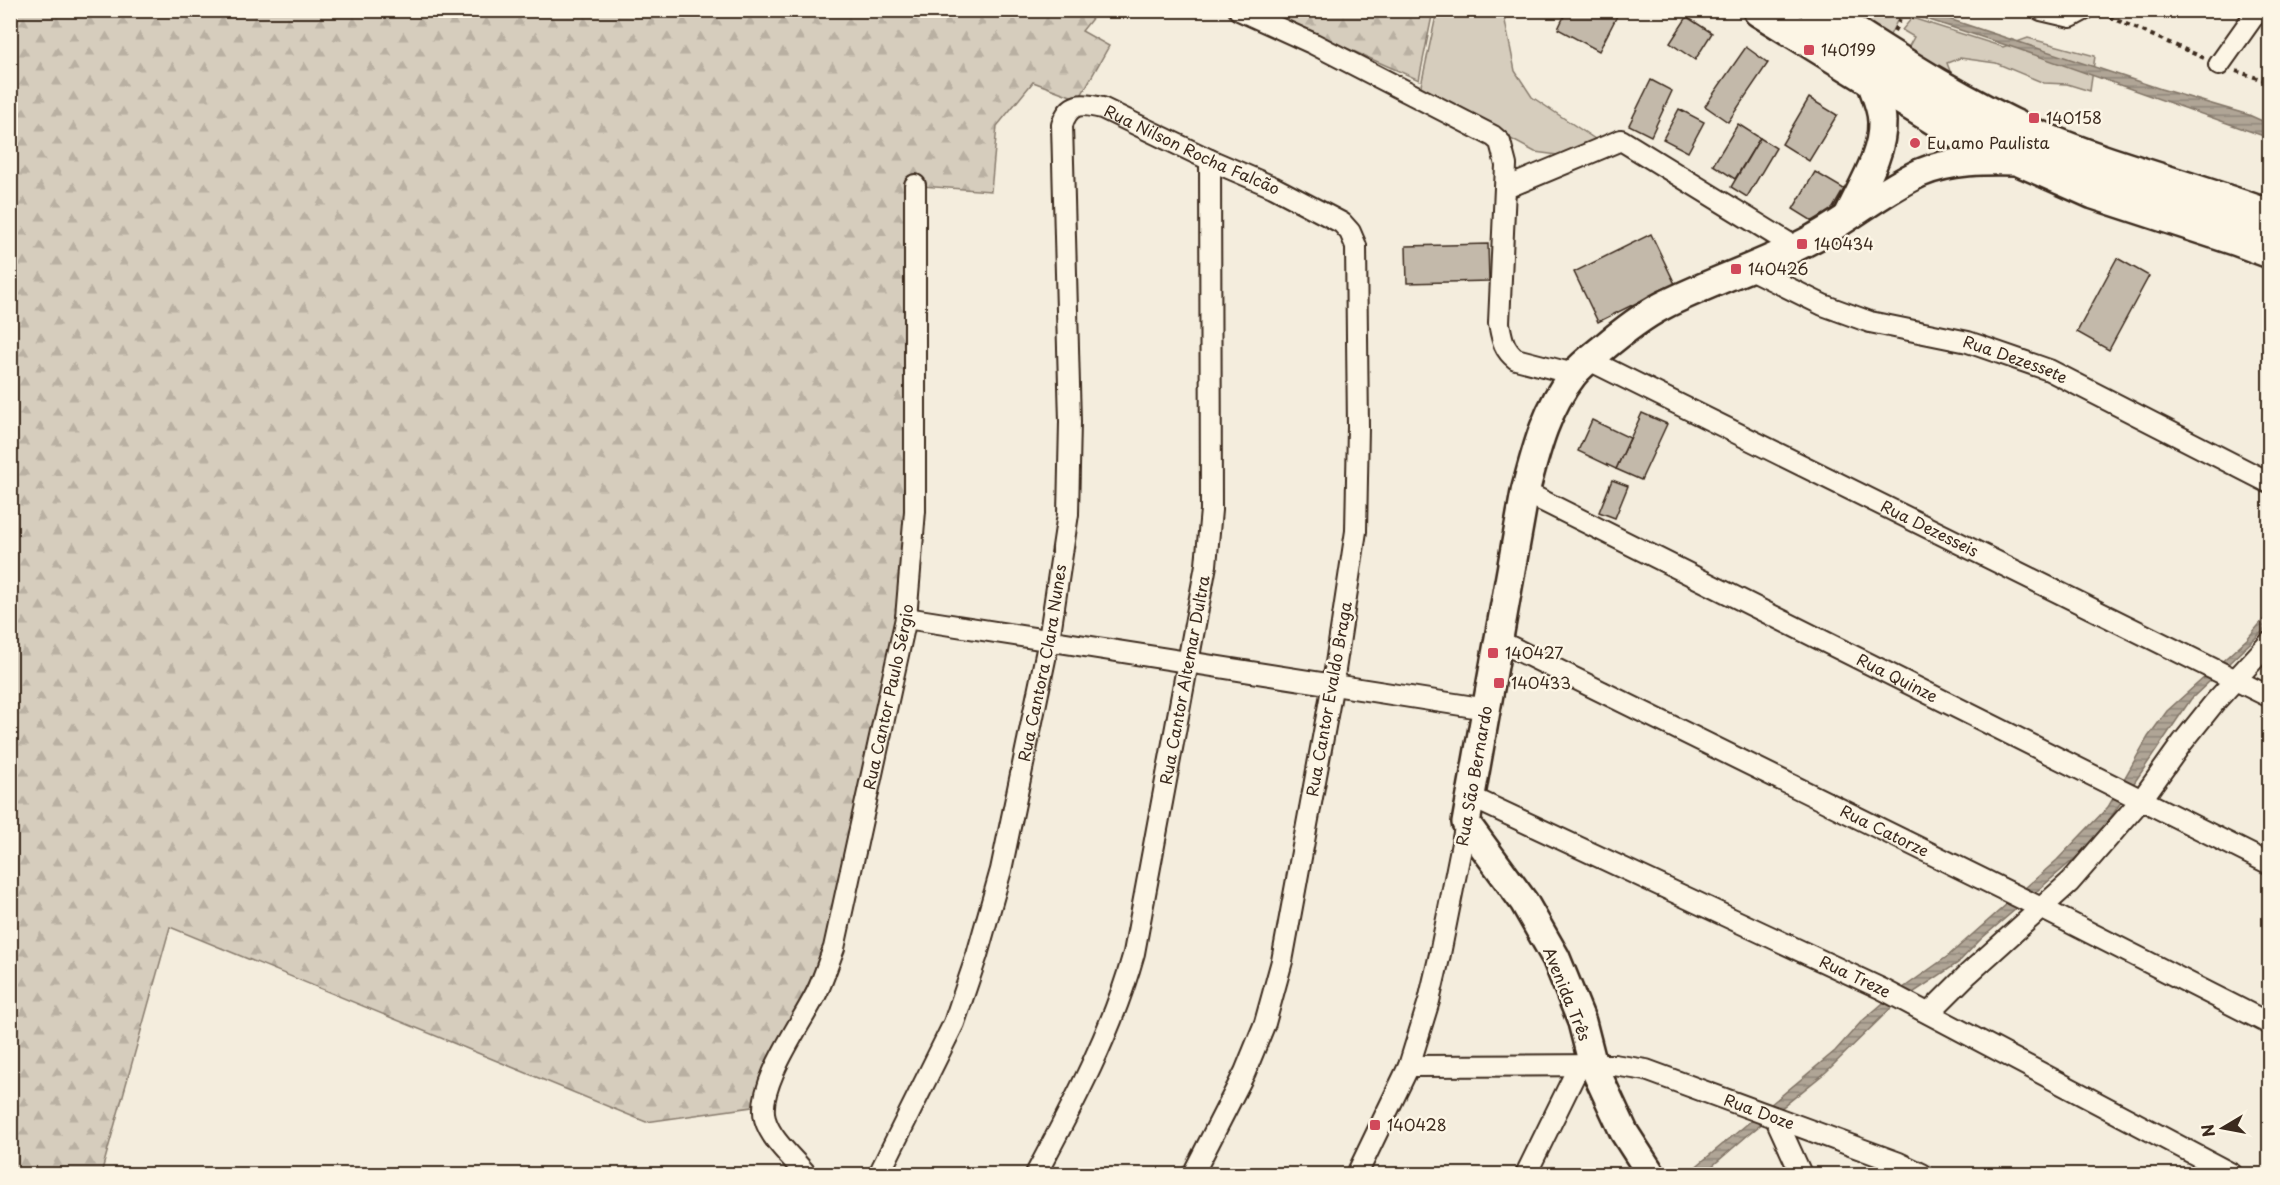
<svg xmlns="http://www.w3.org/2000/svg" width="2280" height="1185" viewBox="0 0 2280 1185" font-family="'Playpen Sans',sans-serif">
  <defs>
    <pattern id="forest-firs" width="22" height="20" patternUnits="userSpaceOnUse" patternTransform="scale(1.5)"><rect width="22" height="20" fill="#d6cdbd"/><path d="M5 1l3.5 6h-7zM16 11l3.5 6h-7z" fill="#b9b0a2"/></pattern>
    <pattern id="water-rules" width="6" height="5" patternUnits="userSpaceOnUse" patternTransform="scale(1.5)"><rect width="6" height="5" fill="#b0a596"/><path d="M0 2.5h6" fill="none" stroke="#90877a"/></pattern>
  </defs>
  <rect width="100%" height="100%" fill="#f4eddd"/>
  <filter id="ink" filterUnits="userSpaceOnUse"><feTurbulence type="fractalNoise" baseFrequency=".0167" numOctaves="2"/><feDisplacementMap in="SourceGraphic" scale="12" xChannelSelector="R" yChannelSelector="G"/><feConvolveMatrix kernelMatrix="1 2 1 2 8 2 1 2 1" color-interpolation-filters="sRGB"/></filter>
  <g filter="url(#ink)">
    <g fill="#d6cdbd" stroke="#887c6e" stroke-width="1.5">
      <polygon points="1895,10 1901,13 1885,45 1830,11"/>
      <polygon points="1437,11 1503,11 1515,71 1532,97 1601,143 1565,156 1535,152 1420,90"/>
      <polygon points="1912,18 2003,47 2028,38 2095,56 2090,91 2067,84 2044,83 1996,63 1960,58 1947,63 1953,79 1908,48 1914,37 1902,30"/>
    </g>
    <g fill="url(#forest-firs)" stroke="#887c6e" stroke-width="1.5">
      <polygon points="10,11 1098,11 1082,31 1109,46 1079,99 1033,82 997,126 991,191 921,186 909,620 822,954 752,1107 646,1122 170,927 101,1174 11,1174"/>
      <polygon points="1262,11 1433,11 1419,80"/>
    </g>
    <g fill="url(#water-rules)" stroke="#817466" stroke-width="1.5">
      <polygon points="1902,11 1925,11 2161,89 2249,115 2269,124 2269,138 2018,49"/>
      <polygon points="2269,613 2269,623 2266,628 2191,699 2094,842 1981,939 1958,963 1893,1006 1826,1072 1748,1135 1703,1174 1687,1174 1835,1051 1861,1022 1889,998 1948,956 2057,860 2108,807 2148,737 2167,711 2247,639"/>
    </g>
    <g fill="#c3b9aa" stroke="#3b2a1e" stroke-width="1.5">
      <polygon points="1567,10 1620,10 1599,51 1558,29"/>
      <polygon points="1687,17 1712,33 1695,60 1670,43"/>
      <polygon points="1746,47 1768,63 1728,122 1705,106"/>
      <polygon points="1651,80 1672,91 1651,136 1629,125"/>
      <polygon points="1809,98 1837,115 1809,161 1782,144"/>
      <polygon points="1679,109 1704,122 1688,152 1663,139"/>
      <polygon points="1738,124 1760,138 1735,179 1713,165"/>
      <polygon points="1760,138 1776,148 1747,197 1731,187"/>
      <polygon points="1815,172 1844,189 1822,227 1793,209"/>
      <polygon points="1651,234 1675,284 1598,322 1574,272"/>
      <polygon points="1488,244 1489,281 1407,283 1406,246"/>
      <polygon points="2117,258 2149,276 2109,350 2077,332"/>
      <polygon points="1642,413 1667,424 1641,480 1616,469"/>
      <polygon points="1592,420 1630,438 1616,469 1578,451"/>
      <polygon points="1612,480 1628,486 1615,518 1599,512"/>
    </g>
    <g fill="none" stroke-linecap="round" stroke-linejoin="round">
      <defs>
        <g id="street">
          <path d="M1239,10L1314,44L1493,136L1500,142L1506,165L1499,323C1502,338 1503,349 1516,359L1574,374"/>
          <polyline points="2041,10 2071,17 2084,10"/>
          <polyline points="2219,65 2258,10"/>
          <polyline points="1506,188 1621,140 1795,247"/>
          <path id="s1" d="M1748,268L1823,305L1870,322L1968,342L2049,370L2270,483"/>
          <path id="s2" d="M1589,360L2270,697"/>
          <path id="s3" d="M1525,492L2270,864"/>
          <polyline points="906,618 1487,709"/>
          <path id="s4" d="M1497,640L2041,908L2270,1024"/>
          <path id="s5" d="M1471,797L1882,989L2232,1174"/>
          <polyline points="1929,1013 1968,974 2070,882 2142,799 2182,743 2214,703 2270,642"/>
          <path id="s6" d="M1409,1066L1614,1065L1646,1070L1899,1163L1922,1174"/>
          <polyline points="1776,1119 1801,1174"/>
          <path id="s7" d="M806,1174C792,1157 771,1140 765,1119C756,1085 802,1023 817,992C824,978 828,963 834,948L906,618L915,511V185"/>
          <path id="s8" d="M879,1174L954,1023L977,955L1001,870L1049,640L1068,514L1070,422L1062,125C1069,102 1082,103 1102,108L1210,160L1273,187L1342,223L1350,232L1356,246L1358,427L1356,531L1333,683L1282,961L1265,1023L1245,1072L1193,1174"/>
          <path id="s9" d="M1036,1174C1074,1103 1112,1032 1134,953L1206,565L1211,510L1210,160"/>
          <polyline points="1357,1174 1409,1066 1429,1001 1440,954 1466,823"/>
          <polyline points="1526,1174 1579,1066"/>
        </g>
        <g id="secondary">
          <path d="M1849,214C1862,186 1883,154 1882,122C1882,107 1874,92 1869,77"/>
          <path d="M1651,1174L1624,1132L1593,1065L1582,1022L1556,958L1524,902L1466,823L1525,492C1536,450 1546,409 1573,375C1581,365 1593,356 1603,348C1622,332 1641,317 1662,306C1711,281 1764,265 1812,239C1849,219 1882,191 1920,173C1950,160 1987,160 2019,161"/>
        </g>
        <g id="highway">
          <polyline points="1760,10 1956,131 2094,192 2238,239 2270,251"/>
          <path d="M1817,10C1889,56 1959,103 2037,137C2112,169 2193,188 2270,217"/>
        </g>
      </defs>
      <use href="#street" stroke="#3b2a1e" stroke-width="24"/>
      <use href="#secondary" stroke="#3b2a1e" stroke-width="32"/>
      <use href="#highway" stroke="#3b2a1e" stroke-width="38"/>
      <g stroke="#3b2a1e" stroke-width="4" stroke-dasharray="4.5 4.5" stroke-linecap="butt">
        <polyline points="2101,13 2204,58"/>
        <polyline points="1894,31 1905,10"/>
        <polyline points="2236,71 2270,82"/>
      </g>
      <use href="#street" stroke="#fcf5e5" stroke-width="20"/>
      <use href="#secondary" stroke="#fcf5e5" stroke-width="27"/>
      <use href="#highway" stroke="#fcf5e5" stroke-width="33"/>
    </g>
  </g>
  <g fill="#d1495b" stroke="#fcf5e5" stroke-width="2">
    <rect x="1803" y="44" width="12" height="12" rx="3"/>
    <rect x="2028" y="112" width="12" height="12" rx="3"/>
    <circle cx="1915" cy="143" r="6"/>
    <rect x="1796" y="238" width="12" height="12" rx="3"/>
    <rect x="1730" y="263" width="12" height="12" rx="3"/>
    <rect x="1487" y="647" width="12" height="12" rx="3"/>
    <rect x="1493" y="677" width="12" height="12" rx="3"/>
    <rect x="1369" y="1119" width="12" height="12" rx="3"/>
  </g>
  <g text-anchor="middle" stroke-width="5" stroke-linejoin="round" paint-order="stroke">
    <g font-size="16" fill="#3b2a1e" stroke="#fcf5e5" text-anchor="start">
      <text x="1821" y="56">140199</text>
      <text x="2046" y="124">140158</text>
      <text x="1927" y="149">Eu amo Paulista</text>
      <text x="1814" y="250">140434</text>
      <text x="1748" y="275">140426</text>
      <text x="1505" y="659">140427</text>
      <text x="1511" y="689">140433</text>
      <text x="1387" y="1131">140428</text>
    </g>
    <g font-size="16" fill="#3b2a1e" stroke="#fcf5e5">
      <text dy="6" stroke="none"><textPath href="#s8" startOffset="1230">Rua Nilson Rocha Falcão</textPath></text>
      <text dy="6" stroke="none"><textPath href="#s1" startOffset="284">Rua Dezessete</textPath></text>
      <text dy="6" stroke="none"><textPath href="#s2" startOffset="380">Rua Dezesseis</textPath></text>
      <text dy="6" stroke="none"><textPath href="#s8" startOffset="540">Rua Cantora Clara Nunes</textPath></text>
      <text dy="6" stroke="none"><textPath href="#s3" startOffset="416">Rua Quinze</textPath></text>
      <text dy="6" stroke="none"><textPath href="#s9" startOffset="520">Rua Cantor Altemar Dultra</textPath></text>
      <text dy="6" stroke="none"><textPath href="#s7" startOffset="513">Rua Cantor Paulo Sérgio</textPath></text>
      <text transform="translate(1329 699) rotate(-80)" y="6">Rua Cantor Evaldo Braga</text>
      <text transform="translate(1474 776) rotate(-80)" y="6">Rua São Bernardo</text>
      <text dy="6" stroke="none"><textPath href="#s4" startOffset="432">Rua Catorze</textPath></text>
      <text dy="6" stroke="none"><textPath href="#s5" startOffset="424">Rua Treze</textPath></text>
      <text transform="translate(1567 994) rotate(68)" y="6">Avenida Três</text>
      <text dy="6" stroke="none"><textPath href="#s6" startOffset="358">Rua Doze</textPath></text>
    </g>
  </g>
  <rect width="2280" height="1185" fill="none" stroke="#fcf5e5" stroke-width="36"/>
  <rect x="18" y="18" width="2244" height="1149" fill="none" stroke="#3b2a1e" stroke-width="2" filter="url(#ink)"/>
  <g transform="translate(2223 1128) rotate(260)" stroke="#fcf5e5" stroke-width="4.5" paint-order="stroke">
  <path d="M0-4.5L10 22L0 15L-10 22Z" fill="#3b2a1e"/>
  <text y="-9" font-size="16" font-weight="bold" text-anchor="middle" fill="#3b2a1e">N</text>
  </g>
</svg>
